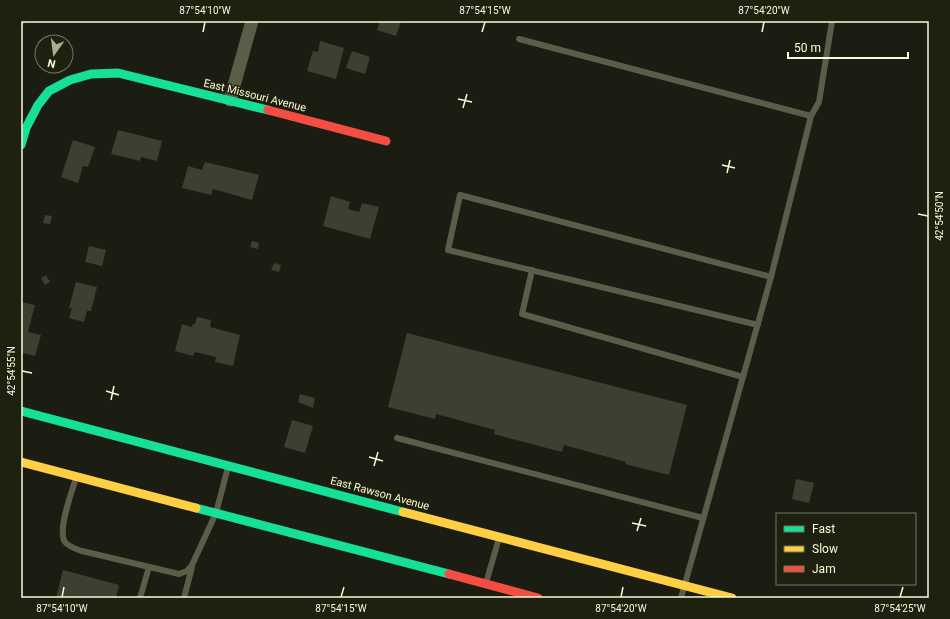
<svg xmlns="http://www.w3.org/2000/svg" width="950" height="619" viewBox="0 0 950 619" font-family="Roboto,sans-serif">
  <rect width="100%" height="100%" fill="#1b1d13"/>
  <g fill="#3d3f31">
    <polygon points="21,21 27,21 21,27"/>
    <polygon points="380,21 401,21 396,36 377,30"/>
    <polygon points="320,41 344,48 336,79 307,71 313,51 318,52"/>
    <polygon points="352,51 370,57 365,74 346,68"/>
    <polygon points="118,130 162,141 157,161 141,157 140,161 111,154"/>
    <polygon points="73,140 95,147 88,167 83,166 78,183 61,177"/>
    <polygon points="205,162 259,175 252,200 213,189 211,195 182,188 188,166 202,170"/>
    <polygon points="331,196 350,202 348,209 359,212 362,203 379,207 370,239 323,226"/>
    <polygon points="45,215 52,216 50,224 43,223"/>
    <polygon points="252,241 259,243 258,249 250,247"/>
    <polygon points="89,246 106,250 102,266 85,262"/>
    <polygon points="274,263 281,265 279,272 271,270"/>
    <polygon points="46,275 50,282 45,285 41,278"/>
    <polygon points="76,282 97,287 91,311 87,311 84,322 69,318 72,308 69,308"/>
    <polygon points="21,302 35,305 28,332 41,335 35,356 23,353 21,358"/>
    <polygon points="197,317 211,320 210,327 240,335 233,366 215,362 216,357 195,352 193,356 175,351 182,324 192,327 193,324 195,324"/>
    <polygon points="407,333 687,405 669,475 625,464 626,462 564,445 562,452 494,434 495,430 436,414 435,419 388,407"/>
    <polygon points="300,394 315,398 313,408 298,402"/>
    <polygon points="292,420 313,426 305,453 284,447"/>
    <polygon points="796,479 814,483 809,503 792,499"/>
    <polygon points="63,570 119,585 116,598 56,598"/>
  </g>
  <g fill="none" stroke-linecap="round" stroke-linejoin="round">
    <g stroke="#5c5d49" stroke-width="6">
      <polyline points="519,39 811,116 771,277"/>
      <polyline points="811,116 819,102 832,21"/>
      <polyline points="532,270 522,314 743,377"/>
      <polyline points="397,438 703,518"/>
      <path d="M76,478C72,491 57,531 65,542C69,547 76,549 82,551L179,574L187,571L192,565L216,513L228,467"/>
      <polyline points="486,583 499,538"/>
      <polyline points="140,598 149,567"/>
      <polyline points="184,598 192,567"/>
      <polyline points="681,598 771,277 460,195 448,250 758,325"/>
    </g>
    <polyline stroke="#5c5d49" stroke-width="13" points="230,100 252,21"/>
    <g stroke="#16e098" stroke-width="9">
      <polyline points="21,145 26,128 38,105 49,91 70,80 91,74 118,73 268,110"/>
      <polyline points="21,411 403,512"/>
      <polyline points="196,508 449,574"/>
    </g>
    <g stroke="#ffcf43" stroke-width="9">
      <polyline points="21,462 196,508"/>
      <polyline points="403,512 732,598"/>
    </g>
    <g stroke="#f24e42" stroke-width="9">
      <polyline points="268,110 386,141"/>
      <polyline points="449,574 538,598"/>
    </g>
  </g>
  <path fill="none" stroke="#f8fbd3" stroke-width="1.5" d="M203,32L205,22M482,32L485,22M762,32L764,22M458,99L472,102M463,108L467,94M722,165L735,168M727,173L730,160M918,214L928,216M22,371L32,373M106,391L119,395M111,400L114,386M369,457L383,461M374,466L378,452M632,523L646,526M637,531L641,518M62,597L64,587M341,597L344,587M621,597L623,587M900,597L903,587"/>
  <g text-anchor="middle" stroke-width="3" stroke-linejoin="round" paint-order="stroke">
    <g font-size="11" fill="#f8fbd3" stroke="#1e210f">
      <text transform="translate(255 95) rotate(14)" y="4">East Missouri Avenue</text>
      <text transform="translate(380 493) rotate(15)" y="4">East Rawson Avenue</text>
    </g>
  </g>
  <rect width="950" height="619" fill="none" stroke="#1e210f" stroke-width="44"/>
  <rect x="776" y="513" width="140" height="72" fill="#1e210f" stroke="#75785d"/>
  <rect x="784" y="526" width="20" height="6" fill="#16e098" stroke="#75785d"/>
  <text x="812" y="533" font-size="12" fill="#f8fbd3">Fast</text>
  <rect x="784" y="546" width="20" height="6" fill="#ffcf43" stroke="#75785d"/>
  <text x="812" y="553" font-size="12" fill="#f8fbd3">Slow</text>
  <rect x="784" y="566" width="20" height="6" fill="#f24e42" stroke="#75785d"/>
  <text x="812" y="573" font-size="12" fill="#f8fbd3">Jam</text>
  <g transform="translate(54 54) rotate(194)"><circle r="19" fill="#1e210f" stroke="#75785d"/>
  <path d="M0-3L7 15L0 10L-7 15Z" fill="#abad90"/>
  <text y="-6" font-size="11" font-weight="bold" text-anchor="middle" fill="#f8fbd3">N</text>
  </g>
  <path d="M788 52v6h120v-6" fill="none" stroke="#f8fbd3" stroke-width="2"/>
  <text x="794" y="52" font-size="12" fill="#f8fbd3" stroke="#1e210f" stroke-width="3" paint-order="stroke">50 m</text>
  <rect x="22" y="22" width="906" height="575" fill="none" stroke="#f8fbd3" stroke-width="1.5"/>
  <g font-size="10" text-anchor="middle" fill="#f8fbd3">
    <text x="205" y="14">87°54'10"W</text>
    <text x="485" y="14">87°54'15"W</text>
    <text x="764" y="14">87°54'20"W</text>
    <text transform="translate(939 216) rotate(-90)" y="4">42°54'50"N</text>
    <text transform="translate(11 371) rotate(-90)" y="4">42°54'55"N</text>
    <text x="62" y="612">87°54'10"W</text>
    <text x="341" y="612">87°54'15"W</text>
    <text x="621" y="612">87°54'20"W</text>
    <text x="900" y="612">87°54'25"W</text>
  </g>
</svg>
